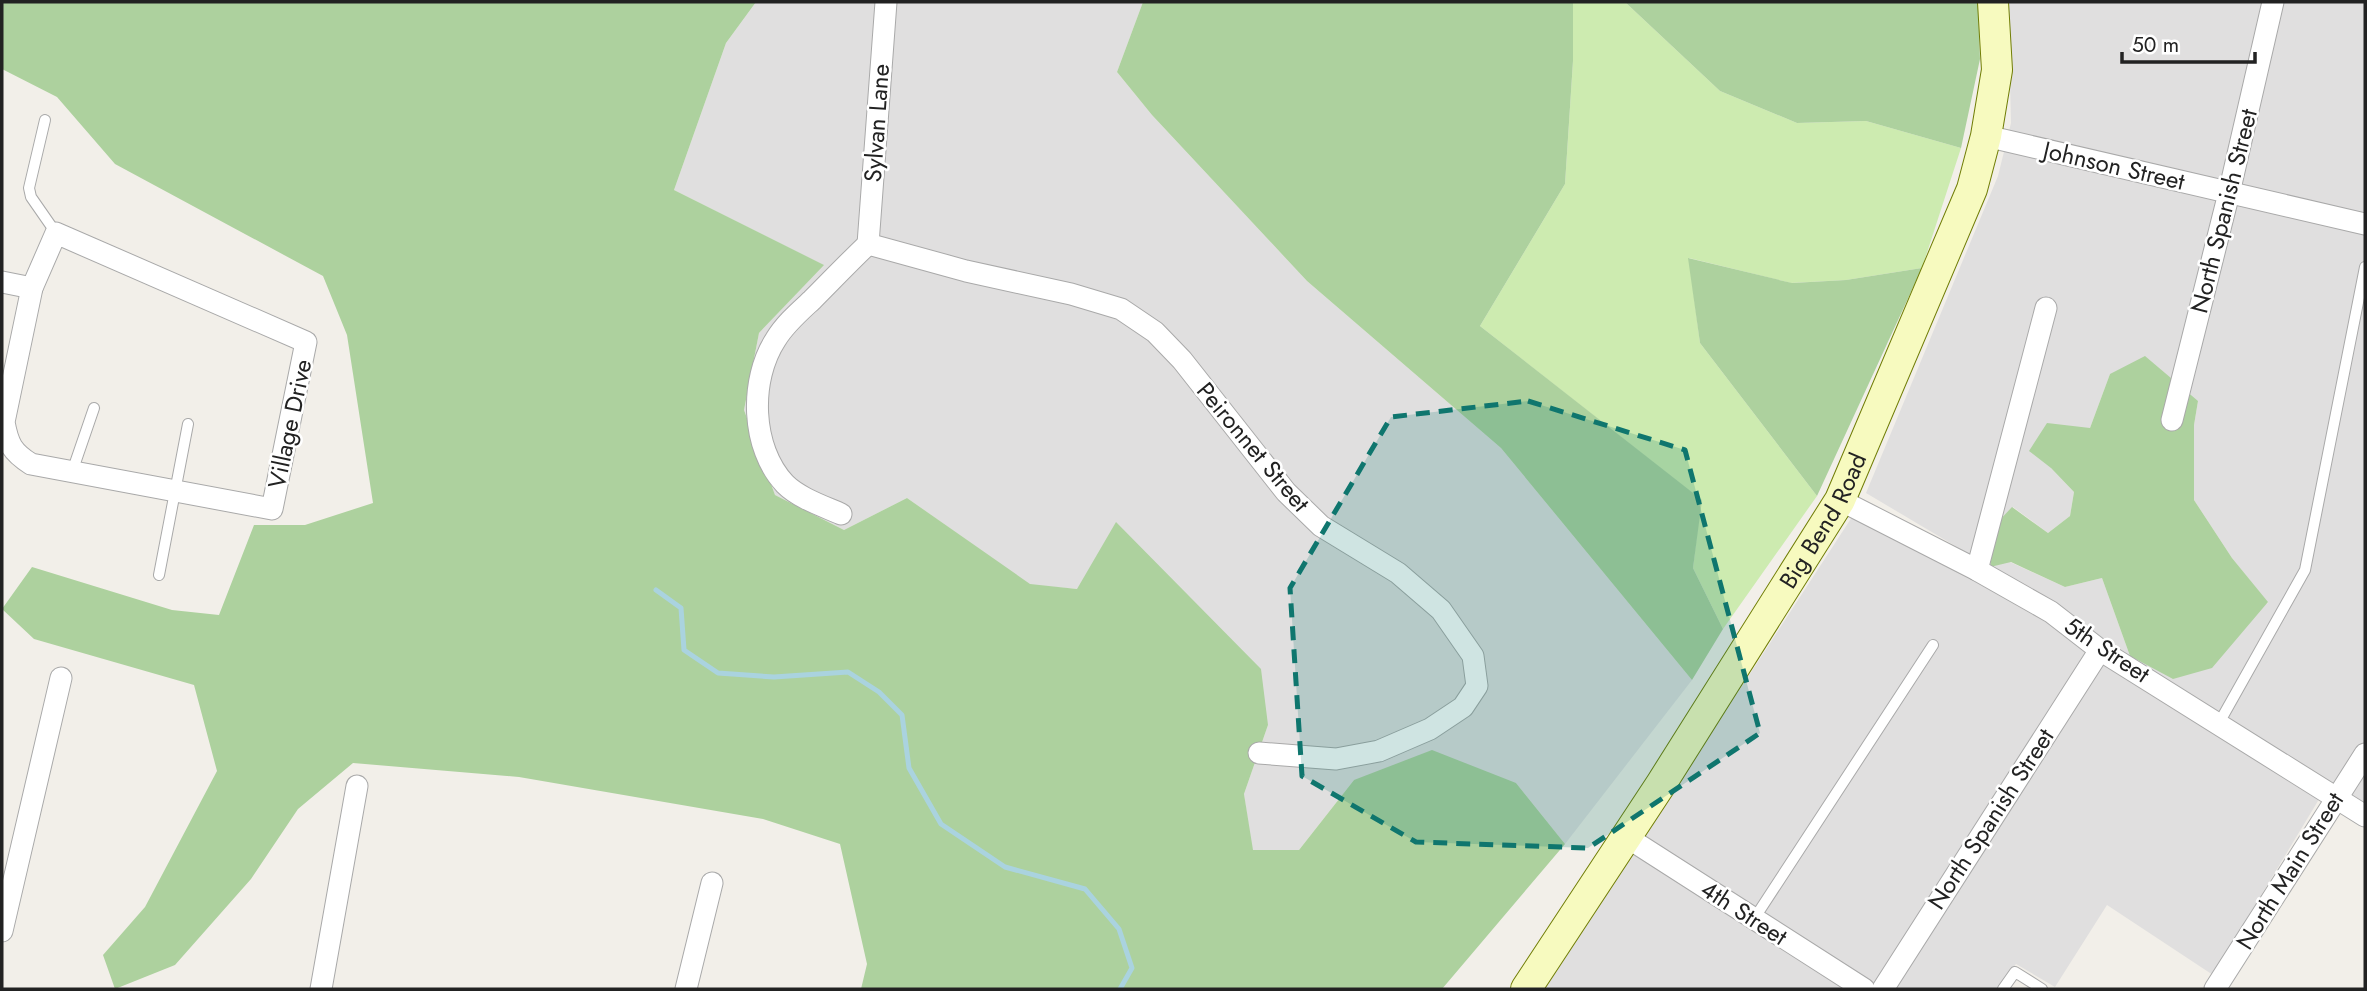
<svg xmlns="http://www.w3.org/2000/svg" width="2367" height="991" viewBox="0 0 2367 991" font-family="Jost,sans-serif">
  <rect width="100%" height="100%" fill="#f2efe9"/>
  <g fill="#e0dfdf" fill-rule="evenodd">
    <polygon points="756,2 1143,2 1117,72 1152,115 1307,281 1501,448 1692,680 1565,844 1516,783 1354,780 1299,850 1252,850 1244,794 1268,725 1116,523 1078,589 1030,585 907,498 844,530 775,495 744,410 759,333 823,265 674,190 726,43"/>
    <path d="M2008,2H2365V803L2330,781L2213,975L2107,905L2055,987L2016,964L1999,989H1545L1852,517L1989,566L1866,493L1998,176L2011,123ZM2110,374L2198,401L2194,425V500L2232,558L2268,603L2130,656L2102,578L2065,587L2010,562L2013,507L2048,533L2070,516L2074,492L2051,468L2090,428Z"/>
  </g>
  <polygon fill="#cdebb0" points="1573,2 1625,2 1720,91 1797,123 1866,121 1961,148 1922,268 1846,280 1791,283 1689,258 1700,343 1817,496 1723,629 1693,568 1701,500 1480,326 1565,184 1573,61"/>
  <g fill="#add19e">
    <polygon points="2,2 756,2 726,43 674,190 824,265 759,333 744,410 775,495 844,530 907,498 1030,584 1077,589 1116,522 1261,669 1268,725 1244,794 1253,850 1299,850 1354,780 1432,750 1516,783 1565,844 1442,989 861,989 867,964 840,844 763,819 519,777 353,763 298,809 251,879 175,965 115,989 103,955 145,907 217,771 194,685 34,639 2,609 32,567 172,610 219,615 254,525 305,525 373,503 347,335 323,276 115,164 57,97 2,69"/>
    <polygon points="1143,2 1573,2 1573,61 1565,184 1480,326 1702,500 1693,568 1723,629 1692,680 1501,448 1307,281 1152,115 1117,72"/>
    <polygon points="1625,2 1978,2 1980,59 1961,148 1866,121 1797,123 1720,91"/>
    <polygon points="1688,258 1792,283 1846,280 1922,268 1817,496 1700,343"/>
    <polygon points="2145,356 2198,401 2194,425 2194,500 2232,558 2268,602 2212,668 2173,679 2130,656 2102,578 2065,587 2011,562 1990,567 1997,523 2012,507 2048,533 2070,516 2074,492 2051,468 2029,451 2047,423 2090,428 2110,374"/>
  </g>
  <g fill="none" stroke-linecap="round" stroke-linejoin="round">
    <polyline stroke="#aad3df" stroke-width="5" points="656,590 681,608 684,650 718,673 774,677 848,672 879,692 902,715 909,768 941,824 1005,867 1085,889 1119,929 1132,968 1120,989"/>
    <defs>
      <g id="lane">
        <polyline points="45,120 29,188 31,197 56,233"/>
        <polyline points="72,472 94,408"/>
        <polyline points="159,575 188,424"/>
        <polyline points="2219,723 2305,570 2365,267"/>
        <polyline points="1754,919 1933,645"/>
        <polyline points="2003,989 2015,972 2042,989"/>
      </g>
      <g id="street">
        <polyline points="1986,136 2365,224"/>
        <path d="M56,233L306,342L272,509L31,464C12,452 8,444 4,422L32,288Z"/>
        <polyline points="868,244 966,271 1071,294 1121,309 1155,332 1182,360 1286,492 1321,526 1398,573 1441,610 1473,656 1477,686 1463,707 1430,729 1379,751 1336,759 1259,753"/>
        <polyline points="868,244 886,2"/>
        <polyline points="2,282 32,288"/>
        <polyline points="2172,420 2229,193 2273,2"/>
        <polyline points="1840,500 1977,570 2051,612 2100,650 2365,816"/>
        <path d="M841,514C823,506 799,498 785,484C751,448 749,380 776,339C785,324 799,312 812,300C831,281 849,262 868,244"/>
        <polyline points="1977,570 2046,308"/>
        <polyline points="1625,836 1864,989"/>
        <polyline points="2,931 61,678"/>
        <polyline points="321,989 357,786"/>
        <polyline points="686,989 712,883"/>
        <polyline points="1883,989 2100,650"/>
        <polyline points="2215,989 2365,754"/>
      </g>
      <g id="secondary">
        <path id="s1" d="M1526,989L1661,784L1840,500L1972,189L1986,136L1997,70L1993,2"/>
      </g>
    </defs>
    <use href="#lane" stroke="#a9a9a9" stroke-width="12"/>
    <use href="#street" stroke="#a9a9a9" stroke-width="23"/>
    <use href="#secondary" stroke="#707d05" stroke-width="32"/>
    <use href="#lane" stroke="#fff" stroke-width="10"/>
    <use href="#street" stroke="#fff" stroke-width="21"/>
    <use href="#secondary" stroke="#f7fabf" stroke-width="30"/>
  </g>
  <path fill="#0f766e" fill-opacity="0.2" stroke="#0f766e" stroke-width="5" stroke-dasharray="14 9" stroke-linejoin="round" d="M1528,401L1685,450L1760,733L1588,848L1416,842L1302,776L1290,588L1391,417Z"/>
  <g text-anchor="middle" stroke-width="5" stroke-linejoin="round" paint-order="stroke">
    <g font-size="24" fill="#222" stroke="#fff">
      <text transform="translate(877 123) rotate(-86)" y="8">Sylvan Lane</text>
      <text transform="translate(2114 166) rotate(13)" y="8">Johnson Street</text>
      <text transform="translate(2224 211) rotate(-76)" y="8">North Spanish Street</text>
      <text transform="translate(290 424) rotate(-78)" y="8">Village Drive</text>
      <text transform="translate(1253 447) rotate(50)" y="8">Peironnet Street</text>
      <text dy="8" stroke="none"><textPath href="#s1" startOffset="555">Big Bend Road</textPath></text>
      <text transform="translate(2107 650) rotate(34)" y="8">5th Street</text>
      <text transform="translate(1991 819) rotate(-57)" y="8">North Spanish Street</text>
      <text transform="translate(2290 871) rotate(-58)" y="8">North Main Street</text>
      <text transform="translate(1744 913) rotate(33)" y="8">4th Street</text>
    </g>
  </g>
  <rect width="2367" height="991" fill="none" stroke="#222222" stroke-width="7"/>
  <path d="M2122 52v10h133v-10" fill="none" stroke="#222222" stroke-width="3.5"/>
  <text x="2132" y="52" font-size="21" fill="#222222" stroke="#ffffff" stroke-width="5" paint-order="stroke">50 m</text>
</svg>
